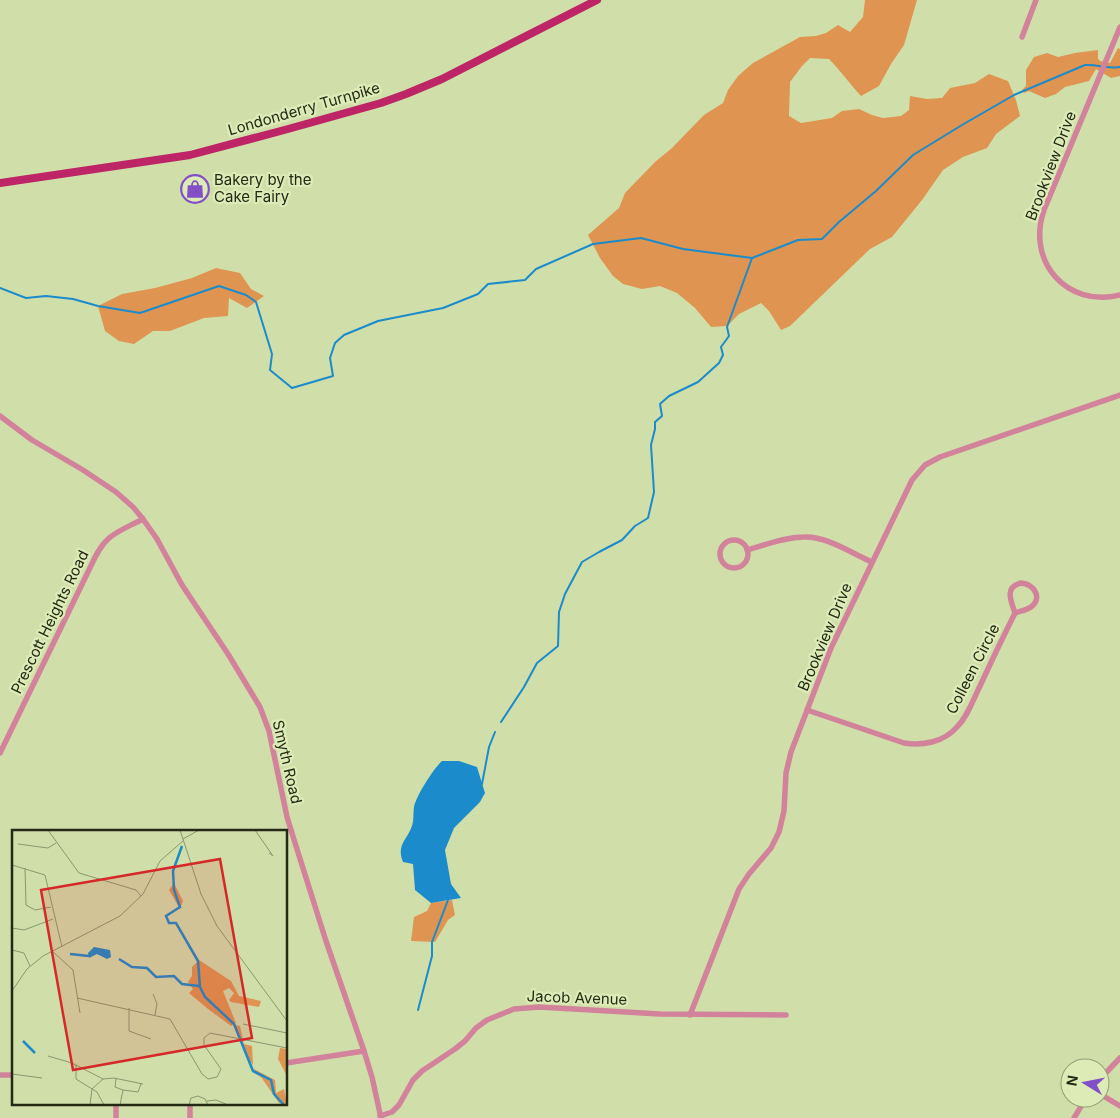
<svg xmlns="http://www.w3.org/2000/svg" width="1120" height="1118" viewBox="0 0 1120 1118" font-family="Inter,sans-serif">
  <rect width="100%" height="100%" fill="#d0dfaa"/>
  <g fill="#df9452">
    <path d="M865,0H917L904,45L891,64L879,86L861,96C850,84 840,70 829,59L810,58L802,66L790,82L789,116L801,123L832,118L842,111L859,109L872,115L883,118L901,116L909,110L910,96L927,99L942,98L950,88L975,83L989,74L1008,81L1016,100L1020,116L996,134L987,148L963,157L943,170L922,200L892,237L870,249L790,326L781,330L769,311L761,303L739,314L727,326L711,327L695,308L677,293L660,286L642,289L623,284L613,276L600,258L588,235L619,208L625,193L655,162L672,148L704,115L723,103L728,90L738,76L753,63L800,37L816,36L826,33L838,25L850,32L863,17Z"/>
    <polygon points="1118,48 1120,49 1120,76 1111,78 1096,69 1089,81 1065,87 1056,94 1045,98 1029,91 1024,93 1022,90 1026,86 1026,70 1034,57 1047,53 1058,57 1075,53 1098,50 1098,59 1100,61 1110,63"/>
    <polygon points="216,268 240,273 251,289 264,296 247,308 229,298 228,316 204,318 170,331 153,331 134,344 119,341 105,331 98,306 122,294 155,288 192,278"/>
    <polygon points="452,900 455,915 448,920 435,942 411,941 414,917 427,911 431,903"/>
  </g>
  <path fill="#1b8bcb" d="M442,761H459L477,767L485,793L480,802L454,828L445,850L451,884L461,898L431,903L415,890L413,864L403,862C396,845 407,840 412,826C414,820 413,814 414,807C416,796 434,768 442,761Z"/>
  <g fill="none" stroke-linecap="round" stroke-linejoin="round">
    <g stroke="#1b8bcb" stroke-width="2">
      <path d="M0,288L26,298L46,296L73,299L98,306L140,313L219,286L246,295L256,302L272,354L270,370L292,388L333,376L330,358L335,343L344,335L378,321L443,308L478,294L488,284L525,280L536,269L593,244L641,238L683,249L752,258L798,240L822,239L839,222L876,191L913,155L962,125L1014,95L1085,65C1096,64 1109,69 1120,67"/>
      <polyline points="501,722 524,687 537,663 558,646 559,612 565,594 582,562 599,552 622,540 635,526 648,518 654,492 651,445 655,429 655,422 662,416 660,404 669,396 698,382 719,363 723,355 721,347 729,336 727,327 752,258"/>
      <polyline points="482,784 489,747 495,732"/>
      <polyline points="418,1010 432,956 432,942 448,900 447,898"/>
    </g>
    <g stroke="#d2829a" stroke-width="5.5">
      <path d="M1120,27L1044,210C1026,262 1067,308 1120,295"/>
      <polyline points="1022,37 1036,0"/>
      <polyline points="0,416 32,440 83,470 116,492 133,507 143,519 157,539 182,585 228,654 260,707 269,731 287,817 296,846 326,941 364,1051 372,1077 381,1118"/>
      <circle cx="734" cy="554" r="14"/>
      <path d="M747,550C765,545 785,537 804,537C827,536 851,553 872,562"/>
      <path d="M1021,583C1034,584 1043,598 1031,607C1027,610 1020,611 1015,613C1011,601 1004,587 1021,583Z"/>
      <path d="M807,710L904,743C923,746 944,742 957,727C968,716 973,700 980,686C991,662 1003,637 1015,613"/>
      <path d="M0,753L87,574C93,562 98,548 108,539C118,530 132,525 143,519"/>
      <polyline points="690,1015 739,889 749,874 771,848 779,832 784,811 786,773 791,752 831,648 912,480 925,465 940,457 1120,395"/>
      <polyline points="286,1063 364,1051"/>
      <polyline points="0,1075 14,1075"/>
      <polyline points="1100,1079 1120,1058"/>
      <polyline points="1100,1094 1120,1106"/>
      <polyline points="116,1104 116,1118"/>
      <polyline points="190,1104 190,1118"/>
      <polyline points="380,1116 392,1112 399,1105 413,1080 422,1071 455,1049 465,1041 476,1028 487,1020 514,1009 539,1007 660,1014 786,1015"/>
      <polyline points="1074,1118 1086,1098"/>
    </g>
    <polyline stroke="#be2567" stroke-width="8" points="0,183 190,155 288,129 381,103 406,94 442,79 597,0"/>
  </g>
  <defs>
    <symbol id="shop-ring" viewBox="-11 -11 22 22"><circle r="9.5" fill="#ddecb7" stroke="#834fc7" stroke-width="1.5"/><path d="M-5-2.5h2.3a2.7 3.5 0 0 1 5.4 0H5L5.5 6h-11ZM-1.5-2.5h3a1.5 2.3 0 0 0-3 0Z" fill="#834fc7"/></symbol>
  </defs>
  <g fill-rule="evenodd">
    <use href="#shop-ring" x="179" y="173" width="32" height="32"/>
  </g>
  <g text-anchor="middle" stroke-width="4.5" stroke-linejoin="round" paint-order="stroke">
    <g font-size="15" fill="#242915" stroke="#ddecb7">
      <text transform="translate(304 109) rotate(-16)" y="5">Londonderry Turnpike</text>
      <text transform="translate(1051 166) rotate(-69)" y="5">Brookview Drive</text>
      <text transform="translate(50 622) rotate(-64)" y="5">Prescott Heights Road</text>
      <text transform="translate(825 637) rotate(-67)" y="5">Brookview Drive</text>
      <text transform="translate(973 669) rotate(-63)" y="5">Colleen Circle</text>
      <text transform="translate(287 762) rotate(77)" y="5">Smyth Road</text>
      <text transform="translate(577 998) rotate(2)" y="5">Jacob Avenue</text>
    </g>
    <g font-size="15" fill="#242915" stroke="#ddecb7" text-anchor="start">
      <text x="214" y="185">Bakery by the<tspan x="214" dy="17">Cake Fairy</tspan></text>
    </g>
  </g>
  <g transform="translate(12 830)">
    <rect width="275" height="275" fill="#d0dfaa"/>
    <path d="M162,53L171,71L168,79L157,60ZM187,130L219,151L227,166L249,171L247,177L219,172L217,170L222,163L217,158L211,161L224,193L219,196L196,179L177,163L181,159L176,152L180,146V137ZM223,195L228,196L232,214L240,216L241,235L233,224ZM268,218L275,219V246L266,229ZM242,239L263,250L264,263L272,259L275,275L267,273L249,247L242,243Z" fill="#df9452"/>
    <path d="M82,117L98,120L99,127L95,129L85,124L77,128L76,123Z" fill="#1b8bcb"/>
    <path fill="none" stroke="#1b8bcb" stroke-width="2.5" d="M170,16L161,41L162,60L168,77L154,86L157,93H164L186,131L188,157L193,167L222,194L241,241L259,250L262,264L272,275M58,124L77,126M107,129L120,137L135,138L144,147L162,146L170,154L187,156M11,211L23,223"/>
    <path fill="none" stroke="#8b966e" stroke-width="1" d="M36,0L67,43L124,60L129,66M168,0L189,64L205,96L275,191M243,0L261,26L257,23M171,9L187,0M6,14L36,18L44,13M0,35L33,45L50,117M13,38L14,75L23,80L39,77M0,98L12,100L41,89M0,120L12,123L18,136M40,121L61,140L68,183M0,161L15,139L31,126L108,86L131,64L148,31L171,11M141,164L145,174L143,185M65,168L158,189L190,244L196,249L205,247L209,239L192,215V208L198,203L275,218M117,178V201L139,209M231,194L275,203M36,226L60,233L91,249M64,235V249L85,262L92,275M0,244L30,248M104,248L103,257L111,260L126,262L129,254M195,271L204,270L216,275M78,275L80,259L91,249L102,248L131,254M108,275L111,260M177,275L179,268L186,266L193,269L196,275"/>
    <path fill="#d62828" fill-opacity="0.15" stroke="#d62828" stroke-width="2.5" d="M208,29L240,208L61,240L29,60Z"/>
    <rect width="275" height="275" fill="none" stroke="#242915" stroke-width="2.5"/>
  </g>
  <g transform="translate(1085 1083) rotate(280)"><circle r="24" fill="#ddecb7" stroke="#939e76"/>
  <path d="M0-4L9 19L0 12L-9 19Z" fill="#834fc7"/>
  <text y="-8" font-size="14" font-weight="bold" text-anchor="middle" fill="#242915">N</text>
  </g>
</svg>
